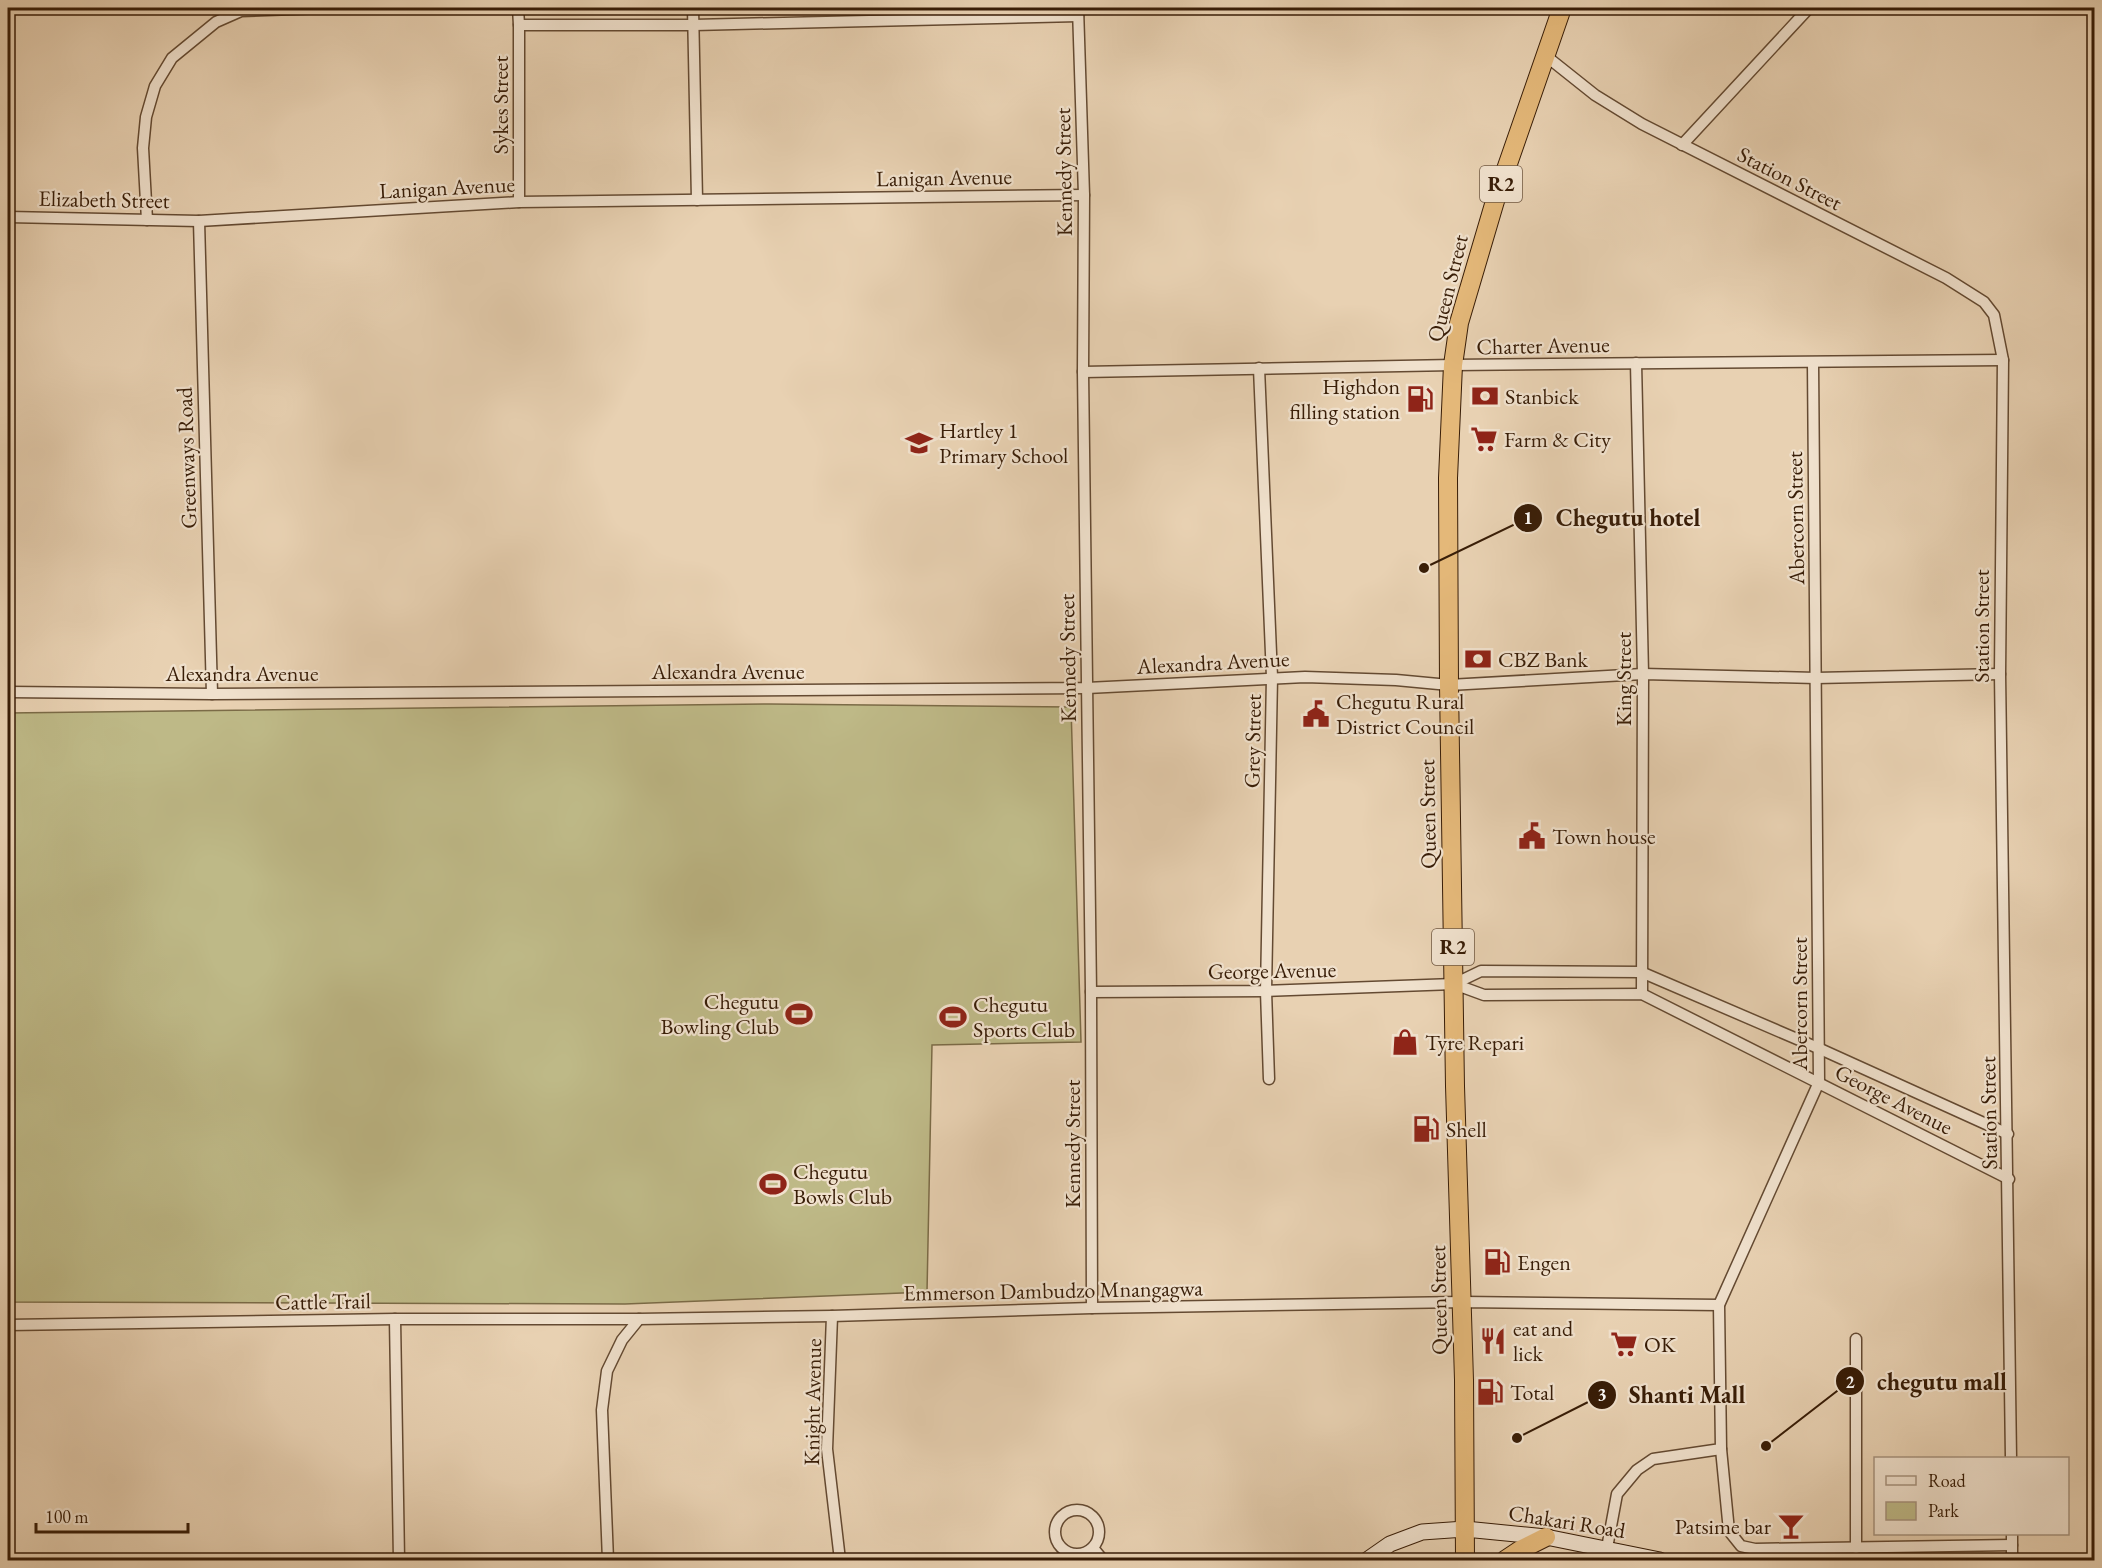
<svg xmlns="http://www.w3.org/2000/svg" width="2102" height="1568" viewBox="0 0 2102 1568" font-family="'EB Garamond',serif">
  <rect width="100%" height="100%" fill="#e8d1b2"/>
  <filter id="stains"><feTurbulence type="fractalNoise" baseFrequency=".00333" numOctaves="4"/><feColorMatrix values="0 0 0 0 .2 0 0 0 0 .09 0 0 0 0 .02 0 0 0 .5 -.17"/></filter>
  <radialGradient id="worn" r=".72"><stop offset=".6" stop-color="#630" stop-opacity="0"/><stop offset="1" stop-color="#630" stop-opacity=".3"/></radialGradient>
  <polygon fill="#beb987" stroke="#7b6b47" stroke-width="1.5" points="770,704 1071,707 1081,1042 932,1045 927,1292 625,1304 8,1302 8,713"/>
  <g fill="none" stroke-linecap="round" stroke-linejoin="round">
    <defs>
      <g id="street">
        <polyline points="518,8 519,25 519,202"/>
        <polyline points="693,8 697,200"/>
        <polyline points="1078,8 1084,195 1083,372 1091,992 1092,1308"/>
        <polyline points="519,25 694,25 1078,16"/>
        <polyline points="1546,56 1595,95 1642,124 1946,278 1984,302 1994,315 2003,360 2000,674 2011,1458"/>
        <polyline points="1682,145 1809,8"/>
        <polyline points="8,217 199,221 519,202 1084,195"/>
        <polyline points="147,220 143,148 146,117 155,86 172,58 216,22 241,11 322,8"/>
        <polyline points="199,221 212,694"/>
        <polyline points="1636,363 1643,674 1642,994"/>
        <polyline points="1259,368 1272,677 1266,991 1269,1079"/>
        <polyline points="1083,372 1453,365 2003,360"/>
        <polyline points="8,692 212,694 1087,688 1305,677 1396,680 1449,685 1643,674 1816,678 2000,674"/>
        <polyline points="1454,984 1484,995 1642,994 2009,1179"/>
        <polyline points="1091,992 1266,991 1454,984 1481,971 1641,972 1818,1048 2008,1134"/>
        <polyline points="832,1316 827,1449 840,1560"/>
        <polyline points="395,1319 399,1560"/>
        <polyline points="8,1325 395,1319 639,1319 832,1316 1092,1308 1462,1302 1719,1305"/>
        <polyline points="1856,1339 1856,1548"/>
        <polyline points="1721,1449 1729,1531 1741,1546 1755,1549 2012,1545"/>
        <circle cx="1077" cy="1532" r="22"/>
        <polyline points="2012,1534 2012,1560"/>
        <polyline points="1093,1548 1103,1560"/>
        <polyline points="1607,1548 1617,1494 1637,1470 1653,1459 1721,1449 1719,1305 1819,1082 1813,363"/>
        <polyline points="608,1560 602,1410 607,1371 622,1340 639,1319"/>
      </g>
      <polyline id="secondary" points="1367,1560 1390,1544 1422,1532 1465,1529 1546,1537 1660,1560"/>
      <g id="highway">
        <polyline points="1465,1560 1464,1380 1455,1086 1449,685 1448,478 1453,365 1459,323 1495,201 1562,8"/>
        <polyline points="1505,1560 1520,1550 1546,1537"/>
      </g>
    </defs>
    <use href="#street" stroke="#644a32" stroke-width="13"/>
    <use href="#secondary" stroke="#381d07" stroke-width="17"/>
    <use href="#highway" stroke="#381d07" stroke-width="20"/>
    <use href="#street" stroke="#f0e1cd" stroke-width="10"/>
    <use href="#secondary" stroke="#f0e1cd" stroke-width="15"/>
    <use href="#highway" stroke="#e4b879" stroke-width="18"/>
  </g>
  <defs>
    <symbol id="bank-bare" viewBox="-9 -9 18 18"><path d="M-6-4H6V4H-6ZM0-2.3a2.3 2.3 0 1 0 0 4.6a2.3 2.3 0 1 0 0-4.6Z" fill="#8f2418" stroke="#f0e1cd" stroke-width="2.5" paint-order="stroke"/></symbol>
    <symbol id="fuel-bare" viewBox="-9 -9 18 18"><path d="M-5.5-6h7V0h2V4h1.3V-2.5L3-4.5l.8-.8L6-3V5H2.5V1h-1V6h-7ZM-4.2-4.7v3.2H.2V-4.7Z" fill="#8f2418" stroke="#f0e1cd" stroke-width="2.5" paint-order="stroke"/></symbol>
    <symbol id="supermarket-bare" viewBox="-9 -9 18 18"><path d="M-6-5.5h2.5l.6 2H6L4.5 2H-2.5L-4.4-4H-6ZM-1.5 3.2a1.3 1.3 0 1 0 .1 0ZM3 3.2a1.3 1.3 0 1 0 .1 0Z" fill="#8f2418" stroke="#f0e1cd" stroke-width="2.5" paint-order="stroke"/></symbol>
    <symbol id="school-bare" viewBox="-9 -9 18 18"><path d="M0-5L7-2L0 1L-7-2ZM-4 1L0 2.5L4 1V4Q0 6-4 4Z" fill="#8f2418" stroke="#f0e1cd" stroke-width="2.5" paint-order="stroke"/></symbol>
    <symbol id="civic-bare" viewBox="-9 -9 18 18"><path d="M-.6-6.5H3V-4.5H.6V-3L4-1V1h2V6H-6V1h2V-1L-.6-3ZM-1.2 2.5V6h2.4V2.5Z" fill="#8f2418" stroke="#f0e1cd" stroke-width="2.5" paint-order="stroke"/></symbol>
    <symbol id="stadium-bare" viewBox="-9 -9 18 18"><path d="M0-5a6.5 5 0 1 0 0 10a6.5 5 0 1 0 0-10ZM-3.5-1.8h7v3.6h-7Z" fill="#8f2418" stroke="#f0e1cd" stroke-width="2.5" paint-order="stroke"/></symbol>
    <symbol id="shop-bare" viewBox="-9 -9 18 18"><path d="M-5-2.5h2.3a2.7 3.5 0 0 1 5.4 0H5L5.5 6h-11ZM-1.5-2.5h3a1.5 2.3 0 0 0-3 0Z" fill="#8f2418" stroke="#f0e1cd" stroke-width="2.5" paint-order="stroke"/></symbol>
    <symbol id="restaurant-bare" viewBox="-9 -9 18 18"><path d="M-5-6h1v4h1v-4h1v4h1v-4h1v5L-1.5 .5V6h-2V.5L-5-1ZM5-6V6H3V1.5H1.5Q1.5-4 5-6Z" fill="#8f2418" stroke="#f0e1cd" stroke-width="2.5" paint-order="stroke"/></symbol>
    <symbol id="bar-bare" viewBox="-9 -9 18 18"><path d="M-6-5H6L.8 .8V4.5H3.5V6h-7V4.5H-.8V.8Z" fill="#8f2418" stroke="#f0e1cd" stroke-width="2.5" paint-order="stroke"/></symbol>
  </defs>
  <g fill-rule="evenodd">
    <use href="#bank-bare" x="1466" y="377" width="38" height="38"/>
    <use href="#fuel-bare" x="1401" y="380" width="38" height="38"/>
    <use href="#supermarket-bare" x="1465" y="420" width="38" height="38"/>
    <use href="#school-bare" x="900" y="424" width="38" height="38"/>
    <use href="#bank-bare" x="1459" y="640" width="38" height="38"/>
    <use href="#civic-bare" x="1297" y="695" width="38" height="38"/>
    <use href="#civic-bare" x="1513" y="817" width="38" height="38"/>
    <use href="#stadium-bare" x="780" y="995" width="38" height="38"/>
    <use href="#stadium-bare" x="934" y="998" width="38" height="38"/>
    <use href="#shop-bare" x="1386" y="1023" width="38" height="38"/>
    <use href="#fuel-bare" x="1407" y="1110" width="38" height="38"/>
    <use href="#stadium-bare" x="754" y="1165" width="38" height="38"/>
    <use href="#fuel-bare" x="1478" y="1243" width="38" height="38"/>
    <use href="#restaurant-bare" x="1474" y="1322" width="38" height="38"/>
    <use href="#supermarket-bare" x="1605" y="1325" width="38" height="38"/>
    <use href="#fuel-bare" x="1471" y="1373" width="38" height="38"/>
    <use href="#bar-bare" x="1772" y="1507" width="38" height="38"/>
  </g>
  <g text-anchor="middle" stroke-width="4.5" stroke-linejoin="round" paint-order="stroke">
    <g fill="#f0e1cd" stroke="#6f5842" stroke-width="1.5">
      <rect x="1480" y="166" width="42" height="36" rx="4.5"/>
      <rect x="1432" y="929" width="42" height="36" rx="4.5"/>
    </g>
    <g font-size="21" font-weight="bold" fill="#381d07">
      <text x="1501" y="191">R2</text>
      <text x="1453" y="954">R2</text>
    </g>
    <g font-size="22" fill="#381d07" stroke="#f0e1cd">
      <text transform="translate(500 105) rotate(-90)" y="8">Sykes Street</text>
      <text transform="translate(1063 172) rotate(-91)" y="8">Kennedy Street</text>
      <text transform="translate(944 177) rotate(-1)" y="8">Lanigan Avenue</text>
      <text transform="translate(1790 178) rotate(27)" y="8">Station Street</text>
      <text transform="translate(447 187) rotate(-3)" y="8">Lanigan Avenue</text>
      <text transform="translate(104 199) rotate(1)" y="8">Elizabeth Street</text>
      <text transform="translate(1447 288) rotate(-76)" y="8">Queen Street</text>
      <text transform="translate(1543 345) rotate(-1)" y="8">Charter Avenue</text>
      <text transform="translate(186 458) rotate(-92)" y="8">Greenways Road</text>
      <text transform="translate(1795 518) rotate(-91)" y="8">Abercorn Street</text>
      <text transform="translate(1981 626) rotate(-90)" y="8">Station Street</text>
      <text transform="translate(1067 658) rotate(-91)" y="8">Kennedy Street</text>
      <text transform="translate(1213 662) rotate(-3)" y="8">Alexandra Avenue</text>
      <text x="728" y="679">Alexandra Avenue</text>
      <text x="242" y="681">Alexandra Avenue</text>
      <text transform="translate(1623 679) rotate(-90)" y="8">King Street</text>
      <text transform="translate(1252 741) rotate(-89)" y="8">Grey Street</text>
      <text transform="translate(1427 814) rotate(-91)" y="8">Queen Street</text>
      <text transform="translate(1272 970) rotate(-1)" y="8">George Avenue</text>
      <text transform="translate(1799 1004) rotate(-90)" y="8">Abercorn Street</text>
      <text transform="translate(1894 1099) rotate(27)" y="8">George Avenue</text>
      <text transform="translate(1988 1113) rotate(-91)" y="8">Station Street</text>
      <text transform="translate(1072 1144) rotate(-90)" y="8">Kennedy Street</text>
      <text transform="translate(1053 1290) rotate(-1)" y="8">Emmerson Dambudzo Mnangagwa</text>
      <text transform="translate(1438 1300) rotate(-91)" y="8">Queen Street</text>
      <text transform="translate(323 1301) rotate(-1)" y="8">Cattle Trail</text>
      <text transform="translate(812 1402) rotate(-89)" y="8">Knight Avenue</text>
      <text transform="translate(1567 1521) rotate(9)" y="8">Chakari Road</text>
    </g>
    <g font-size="22" fill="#381d07" stroke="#f0e1cd" text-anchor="start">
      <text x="1400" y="394" text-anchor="end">Highdon<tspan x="1400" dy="25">filling station</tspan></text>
      <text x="1505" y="404">Stanbick</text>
      <text x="939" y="438">Hartley 1<tspan x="939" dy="25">Primary School</tspan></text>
      <text x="1504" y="447">Farm &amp; City</text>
      <text x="1498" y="667">CBZ Bank</text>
      <text x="1336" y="709">Chegutu Rural<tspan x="1336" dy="25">District Council</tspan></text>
      <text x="1552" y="844">Town house</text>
      <text x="779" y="1009" text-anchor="end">Chegutu<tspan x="779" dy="25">Bowling Club</tspan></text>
      <text x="973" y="1012">Chegutu<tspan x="973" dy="25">Sports Club</tspan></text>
      <text x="1425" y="1050">Tyre Repari</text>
      <text x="1446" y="1137">Shell</text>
      <text x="793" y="1179">Chegutu<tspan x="793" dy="25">Bowls Club</tspan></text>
      <text x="1517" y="1270">Engen</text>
      <text x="1513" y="1336">eat and<tspan x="1513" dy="25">lick</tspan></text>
      <text x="1644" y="1352">OK</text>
      <text x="1510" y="1400">Total</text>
      <text x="1771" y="1534" text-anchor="end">Patsime bar</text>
    </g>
  </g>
  <path fill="none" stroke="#381d07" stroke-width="2" d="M1424 568L1528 518M1766 1446L1850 1381M1517 1438L1602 1395"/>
  <g fill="#381d07" stroke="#f0e1cd" stroke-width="2">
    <circle cx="1424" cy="568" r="6"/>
    <circle cx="1766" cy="1446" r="6"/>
    <circle cx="1517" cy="1438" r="6"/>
    <circle cx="1528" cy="518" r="15"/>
    <circle cx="1850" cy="1381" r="15"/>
    <circle cx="1602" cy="1395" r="15"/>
  </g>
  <g font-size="18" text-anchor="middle" font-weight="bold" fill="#fff">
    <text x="1528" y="524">1</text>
    <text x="1850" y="1388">2</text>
    <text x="1602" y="1401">3</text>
  </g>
  <g font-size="24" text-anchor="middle" font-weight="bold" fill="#381d07" stroke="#f0e1cd" stroke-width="4.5" stroke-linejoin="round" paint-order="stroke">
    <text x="1628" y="526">Chegutu hotel</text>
    <text x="1942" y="1390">chegutu mall</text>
    <text x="1687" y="1403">Shanti Mall</text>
  </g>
  <rect width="2102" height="1568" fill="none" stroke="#e8d1b2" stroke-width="30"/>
  <rect x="9" y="9" width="2084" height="1550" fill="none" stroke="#381d07" stroke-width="3"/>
  <rect x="15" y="15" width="2072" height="1538" fill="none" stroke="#381d07" stroke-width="1.5"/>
  <rect x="1874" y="1457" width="195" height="78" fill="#f0e1cd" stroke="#a6937e" stroke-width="1.5"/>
  <rect x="1886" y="1476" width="30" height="9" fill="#f0e1cd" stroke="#a6937e" stroke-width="1.5"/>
  <text x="1928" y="1487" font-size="18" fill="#381d07">Road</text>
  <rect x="1886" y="1502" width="30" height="18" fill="#beb987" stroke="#a6937e" stroke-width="1.5"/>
  <text x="1928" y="1517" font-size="18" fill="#381d07">Park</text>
  <path d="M36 1523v9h152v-9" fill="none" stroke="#381d07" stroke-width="3"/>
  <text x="45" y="1523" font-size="18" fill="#381d07" stroke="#f0e1cd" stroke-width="4.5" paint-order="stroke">100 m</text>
  <rect width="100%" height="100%" filter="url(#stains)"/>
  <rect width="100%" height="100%" fill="url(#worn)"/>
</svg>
